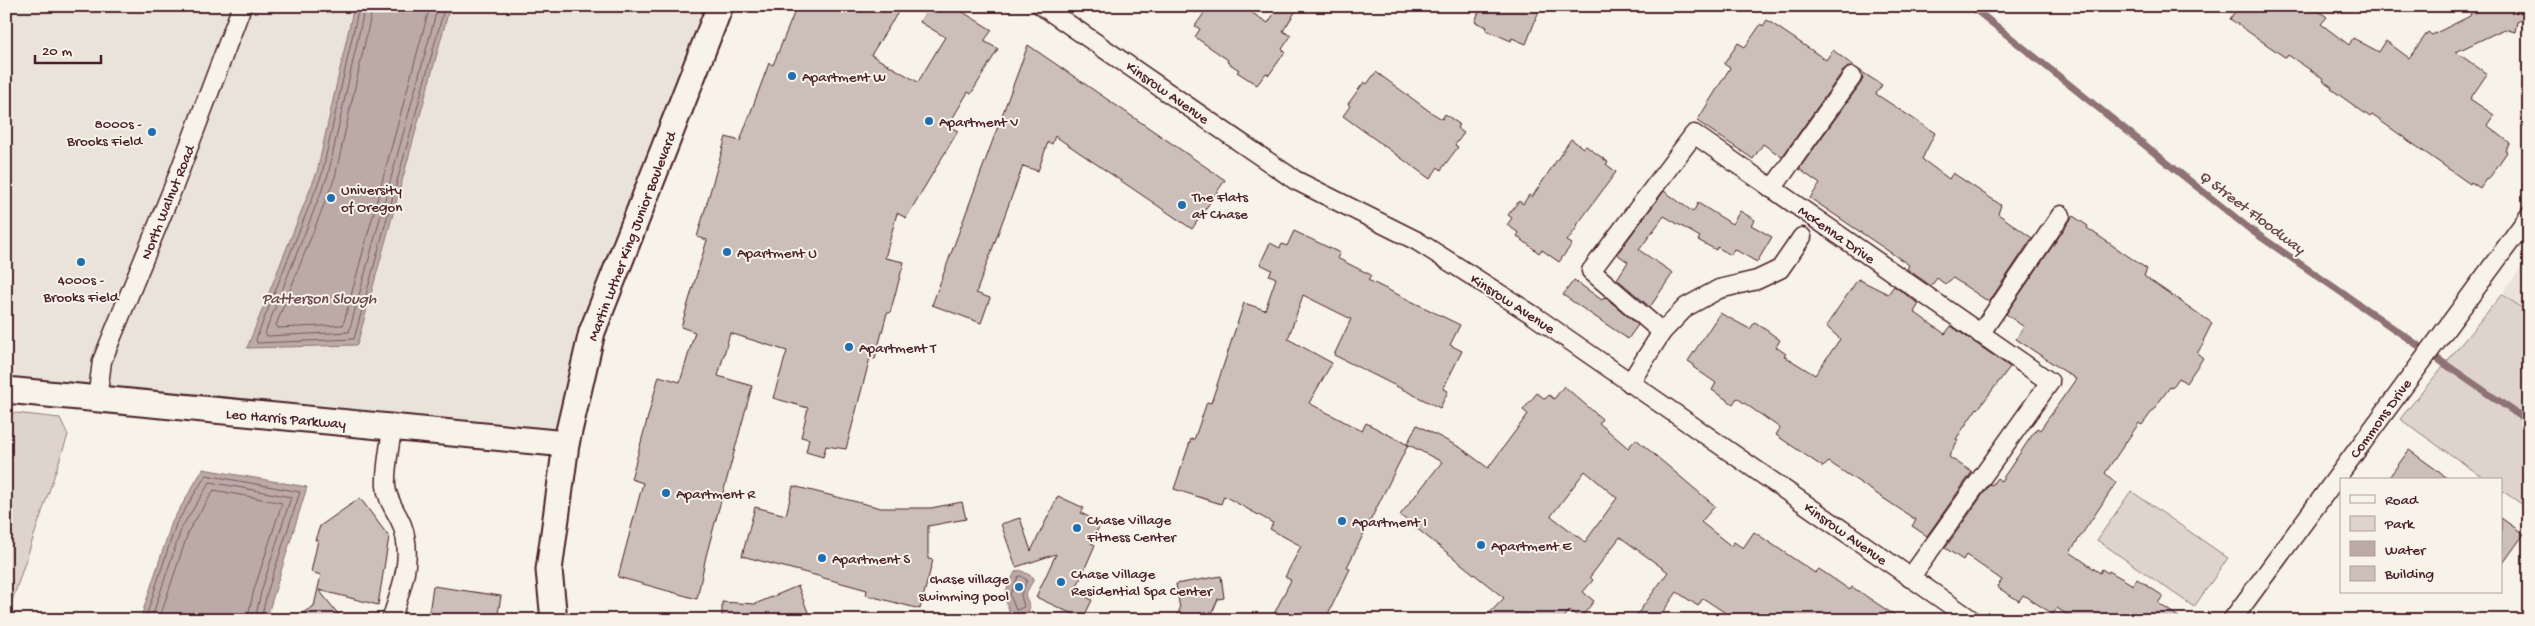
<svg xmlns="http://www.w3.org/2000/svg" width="2535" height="626" viewBox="0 0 2535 626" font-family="'Gochi Hand',sans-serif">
  <rect width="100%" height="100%" fill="#f7f3e8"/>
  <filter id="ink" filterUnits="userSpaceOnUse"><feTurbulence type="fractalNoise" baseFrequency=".02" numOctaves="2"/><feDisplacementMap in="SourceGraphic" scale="10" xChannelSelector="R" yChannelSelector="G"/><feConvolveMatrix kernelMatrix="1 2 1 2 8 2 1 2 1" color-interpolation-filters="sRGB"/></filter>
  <g filter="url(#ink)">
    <g fill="#eae3da">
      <polygon points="6,6 725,6 566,444 6,390"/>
      <polygon points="2529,257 2529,313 2502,294"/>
    </g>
    <g fill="#ded4cc" stroke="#947a7c">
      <polygon points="2502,294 2529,313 2529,509 2501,490 2501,480 2487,480 2400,419"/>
      <polygon points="6,412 60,418 68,435 6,619"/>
      <polygon points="2131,491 2228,558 2194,607 2097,540"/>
    </g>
    <g fill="#bcaaa7" stroke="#8e7275">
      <polygon points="354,6 450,6 357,345 247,348 317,172"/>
      <polygon points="203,469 307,487 266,620 140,620 172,522"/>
      <polygon points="1020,570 1033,577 1034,579 1025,595 1030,607 1028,612 1014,616 1010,613 1004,595 1015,572"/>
    </g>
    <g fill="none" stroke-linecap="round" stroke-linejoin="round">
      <g stroke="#78575d" stroke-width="1">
        <polyline points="359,6 322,174 256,339 257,343 354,339 445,6"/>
        <polyline points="365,6 328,175 265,333 267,336 349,332 438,6"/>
        <polyline points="373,6 335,177 276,325 278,328 343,325 430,6"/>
        <polygon points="1021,576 1027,580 1021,595 1024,607 1016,610 1010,595 1018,577"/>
        <polyline points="145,620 176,524 206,475 300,492 267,593 261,620"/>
        <polyline points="151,620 182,527 210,482 291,497 261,592 255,620"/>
        <polyline points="159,620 189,530 214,490 282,503 254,590 247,620"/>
      </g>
      <polyline stroke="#8e7275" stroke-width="7" points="1971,6 2251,230 2529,422"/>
    </g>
    <g fill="#ccbfb9" stroke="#4a1f2b" fill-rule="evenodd">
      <polygon points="797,6 902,6 871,55 918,82 945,37 920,22 929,6 953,6 992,30 984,41 998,49 971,94 968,92 948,126 958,131 906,218 897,213 885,258 904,262 890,313 887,313 875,359 870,358 846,449 826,446 823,457 806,452 809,439 801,437 808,408 773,398 787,351 730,333 718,376 752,386 706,556 697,599 618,577 643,483 631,479 659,376 680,382 695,332 681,327 707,240 697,237 726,137 740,141 769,63 773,65"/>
      <polygon points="1209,6 1241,6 1268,23 1279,6 1299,6 1283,31 1291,36 1282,49 1285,52 1269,75 1266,73 1257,85 1237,72 1239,70 1227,62 1228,60 1195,37 1200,29 1195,26"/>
      <polygon points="1481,6 1541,6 1526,44 1512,38 1511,41 1486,30 1487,27 1475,22"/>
      <polygon points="2239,6 2311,6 2327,17 2321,24 2349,45 2353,38 2379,52 2386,41 2409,58 2428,32 2432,35 2470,16 2473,6 2483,9 2490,6 2529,6 2529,17 2517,22 2515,32 2504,29 2456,52 2487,74 2470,99 2494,115 2487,125 2510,143 2505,151 2507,152 2488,180 2486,179 2480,188 2471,182 2470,184 2372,115 2370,117 2331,89 2332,87 2323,81 2324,79 2288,55 2286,58 2230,19"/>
      <polygon points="1767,20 1826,60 1833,50 1856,68 1848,67 1843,71 1782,157 1763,144 1753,159 1697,121 1730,68 1724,64 1738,43 1745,47 1761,24 1763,26"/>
      <polygon points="1028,45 1225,180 1192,229 1055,136 1052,144 1048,142 1038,171 1023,166 976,293 990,298 981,323 932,305"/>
      <polygon points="1859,70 1882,85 1876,94 1935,133 1922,159 1949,179 1953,173 2001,205 1998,214 2032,238 1989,302 1953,278 1945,284 1937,278 1931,286 1907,269 1909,265 1810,198 1820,184 1799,169 1861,83 1863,78"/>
      <polygon points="1376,72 1432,113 1442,119 1445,114 1459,124 1457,128 1464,133 1455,145 1458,147 1441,170 1438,167 1430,179 1343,116 1350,106 1348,104 1364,82 1367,84"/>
      <polygon points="1571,139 1583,148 1586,146 1608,162 1606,164 1616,172 1577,225 1578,226 1567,241 1572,244 1559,262 1542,250 1539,253 1517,236 1519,233 1507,225 1512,218 1508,215 1519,201 1523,204 1529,195 1532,197"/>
      <polygon points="1664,191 1693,212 1698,203 1732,224 1740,211 1755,220 1751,225 1772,237 1757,262 1734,249 1731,255 1717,247 1716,250 1698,240 1700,237 1664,216 1639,250 1673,273 1650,307 1617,279 1628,262 1617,254"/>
      <polygon points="2073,216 2088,226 2087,228 2147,269 2144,276 2212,323 2203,341 2205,342 2197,353 2203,358 2186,383 2179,378 2172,388 2170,387 2142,425 2139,423 2105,473 2116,483 2070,552 2100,573 2102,569 2108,573 2109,571 2133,585 2137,579 2163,596 2158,603 2183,620 2075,620 2057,608 2053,614 2023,595 2019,601 1997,587 2002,580 1966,555 1963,560 1945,548 1990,484 1992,485 1997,478 2001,481 2037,428 2040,430 2076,379 2016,339 2024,327 2006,314"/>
      <polygon points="1294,231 1340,253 1337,258 1371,275 1368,280 1460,325 1450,345 1462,351 1443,389 1448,391 1440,408 1334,355 1351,319 1303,295 1288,339 1332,363 1309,403 1362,431 1366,423 1408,445 1347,567 1350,569 1325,620 1271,620 1291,580 1285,577 1301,546 1270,529 1273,523 1224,496 1221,504 1174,489 1191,439 1194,440 1207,402 1211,403 1244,303 1265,310 1276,278 1269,275 1272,270 1260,264 1270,243 1280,248 1282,244 1287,246"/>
      <polygon points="1858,279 1888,294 1894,286 1919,304 1914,312 1945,334 1951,326 2010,367 1978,409 1977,408 1956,439 1958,440 1949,457 1972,472 1927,536 1912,526 1916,520 1829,462 1823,467 1776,435 1780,428 1737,398 1733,404 1712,390 1716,383 1693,367 1694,365 1688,361 1720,313 1750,329 1755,322 1780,340 1776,347 1786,354 1784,356 1815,375 1840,339 1826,326"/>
      <polygon points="1574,280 1602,300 1605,297 1638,325 1628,339 1563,295"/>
      <path d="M1564,386L1602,419L1599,423L1628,448L1636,439L1715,506L1701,522L1731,546L1734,542L1743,548L1754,532L1815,573L1819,569L1850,590L1852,587L1902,620H1736L1703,598L1698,606L1677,592L1657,620H1633L1668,572L1620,537L1590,577L1593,580L1583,592L1594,601L1580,619L1570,610L1562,620H1483L1504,598L1400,515L1442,462L1407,444L1417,425L1461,448L1488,468L1528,414L1523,410L1537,393L1545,399L1549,395L1554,399ZM1585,471L1617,498L1585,542L1551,516Z"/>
      <polygon points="2409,450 2434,468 2449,480 2387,480"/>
      <polygon points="793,486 881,508 931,508 962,502 966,519 928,526 928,559 933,560 920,609 866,595 867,590 820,577 822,577 742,556 755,507 786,515"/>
      <polygon points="1058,496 1084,508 1081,513 1101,523 1091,543 1095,545 1075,591 1092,600 1083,619 1036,597 1056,554 1016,567 1001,524 1020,518 1031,551"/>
      <polygon points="360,498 389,537 378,605 319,590 343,620 291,620 314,606 321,575 311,572 318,540 315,540 320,526"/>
      <polygon points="2501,518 2524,534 2501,566"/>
      <polygon points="1221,576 1224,598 1218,599 1209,620 1175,620 1180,609 1176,584"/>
      <polygon points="433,586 501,596 497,620 428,620"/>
      <polygon points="798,586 811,620 717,620 722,617 722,602 755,604"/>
    </g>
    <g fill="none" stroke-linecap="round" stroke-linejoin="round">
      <defs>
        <g id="street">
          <polyline points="1042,6 1295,180 1417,241 1533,315 1972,620"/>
          <polyline points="1772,189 1852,77"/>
          <polyline points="1662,332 1686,307 1719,289 1757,280 1780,269 1802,237"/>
          <polyline points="1980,334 2061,215"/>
          <polyline points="1630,383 1662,332 1591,271 1694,134 2050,382 1910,578"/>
          <polyline points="97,400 102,361 175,183 242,6"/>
          <path d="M391,620C401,590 414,557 402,525C397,512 387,501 386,486C385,467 390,447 392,428"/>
          <polyline points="2232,620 2529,216"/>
        </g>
        <g id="secondary">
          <polyline points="6,390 566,444"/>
          <polyline points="554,620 549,570 566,444 592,332 720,6"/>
        </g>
      </defs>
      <use href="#street" stroke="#4a1f2b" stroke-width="21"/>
      <use href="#secondary" stroke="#4a1f2b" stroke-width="29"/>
      <use href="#street" stroke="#f7f3e8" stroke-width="18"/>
      <use href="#secondary" stroke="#f7f3e8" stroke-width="25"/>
    </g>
  </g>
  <g fill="#1f6fb2" stroke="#f7f3e8" stroke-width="2">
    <circle cx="792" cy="76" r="5"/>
    <circle cx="929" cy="121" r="5"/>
    <circle cx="152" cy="132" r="5"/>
    <circle cx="331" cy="198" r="5"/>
    <circle cx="1182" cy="205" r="5"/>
    <circle cx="727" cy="252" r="5"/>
    <circle cx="81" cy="262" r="5"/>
    <circle cx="849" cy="347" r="5"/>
    <circle cx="666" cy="493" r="5"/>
    <circle cx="1342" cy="521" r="5"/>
    <circle cx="1077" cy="528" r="5"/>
    <circle cx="1481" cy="545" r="5"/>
    <circle cx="822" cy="558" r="5"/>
    <circle cx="1061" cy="582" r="5"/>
    <circle cx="1019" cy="587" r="5"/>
  </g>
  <g text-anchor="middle" stroke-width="4" stroke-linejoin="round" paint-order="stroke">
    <g font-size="15" fill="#4a1f2b" stroke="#f7f3e8" text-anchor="start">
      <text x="802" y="81">Apartment W</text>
      <text x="939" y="126">Apartment V</text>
      <text x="142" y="128" text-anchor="end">8000s -<tspan x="142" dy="17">Brooks Field</tspan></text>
      <text x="341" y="194">University<tspan x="341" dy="17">of Oregon</tspan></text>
      <text x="1192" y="201">The Flats<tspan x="1192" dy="17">at Chase</tspan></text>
      <text x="737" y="257">Apartment U</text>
      <text x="81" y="284" text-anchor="middle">4000s -<tspan x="81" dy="17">Brooks Field</tspan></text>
      <text x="859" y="352">Apartment T</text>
      <text x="676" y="498">Apartment R</text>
      <text x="1087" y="524">Chase Village<tspan x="1087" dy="17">Fitness Center</tspan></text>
      <text x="1352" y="526">Apartment I</text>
      <text x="1491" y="550">Apartment E</text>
      <text x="832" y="563">Apartment S</text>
      <text x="1071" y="578">Chase Village<tspan x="1071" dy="17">Residential Spa Center</tspan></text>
      <text x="1009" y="583" text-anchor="end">chase village<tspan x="1009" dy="17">swimming pool</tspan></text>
    </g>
    <g font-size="15" fill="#4a1f2b" stroke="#f7f3e8">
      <text transform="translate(1168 92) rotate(35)" y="5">Kinsrow Avenue</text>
      <text transform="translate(167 202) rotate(-68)" y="5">North Walnut Road</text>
      <text transform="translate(1837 234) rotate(35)" y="5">McKenna Drive</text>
      <text transform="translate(631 236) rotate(-69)" y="5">Martin Luther King Junior Boulevard</text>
      <text transform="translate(1513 303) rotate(33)" y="5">Kinsrow Avenue</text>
      <text transform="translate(286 418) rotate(5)" y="5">Leo Harris Parkway</text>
      <text transform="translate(2380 418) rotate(-54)" y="5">Commons Drive</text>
      <text transform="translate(1846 533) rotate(35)" y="5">Kinsrow Avenue</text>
    </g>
    <g font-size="16" font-style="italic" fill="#6c4950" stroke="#f7f3e8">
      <text transform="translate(2253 211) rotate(37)" y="6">Q Street Floodway</text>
      <text x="319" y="303">Patterson Slough</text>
    </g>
  </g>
  <rect width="2535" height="626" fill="none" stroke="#f7f3e8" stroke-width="25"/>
  <rect x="12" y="12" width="2510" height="601" fill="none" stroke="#4a1f2b" stroke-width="2" filter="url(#ink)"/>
  <rect x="2340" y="478" width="162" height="115" fill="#f7f3e8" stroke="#b29e9c"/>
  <rect x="2350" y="495" width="25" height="8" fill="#f7f3e8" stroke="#b29e9c"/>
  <text x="2385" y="504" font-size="15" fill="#4a1f2b">Road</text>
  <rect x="2350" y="516" width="25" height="15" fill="#ded4cc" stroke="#b29e9c"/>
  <text x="2385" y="528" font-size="15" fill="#4a1f2b">Park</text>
  <rect x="2350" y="541" width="25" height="15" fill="#bcaaa7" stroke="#b29e9c"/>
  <text x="2385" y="554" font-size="15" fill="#4a1f2b">Water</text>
  <rect x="2350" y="566" width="25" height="15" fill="#ccbfb9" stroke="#b29e9c"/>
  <text x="2385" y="578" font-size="15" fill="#4a1f2b">Building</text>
  <path d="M35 55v8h66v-8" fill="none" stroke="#4a1f2b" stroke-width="2.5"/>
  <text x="42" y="55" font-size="15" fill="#4a1f2b" stroke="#f7f3e8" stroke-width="4" paint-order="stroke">20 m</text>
</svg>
